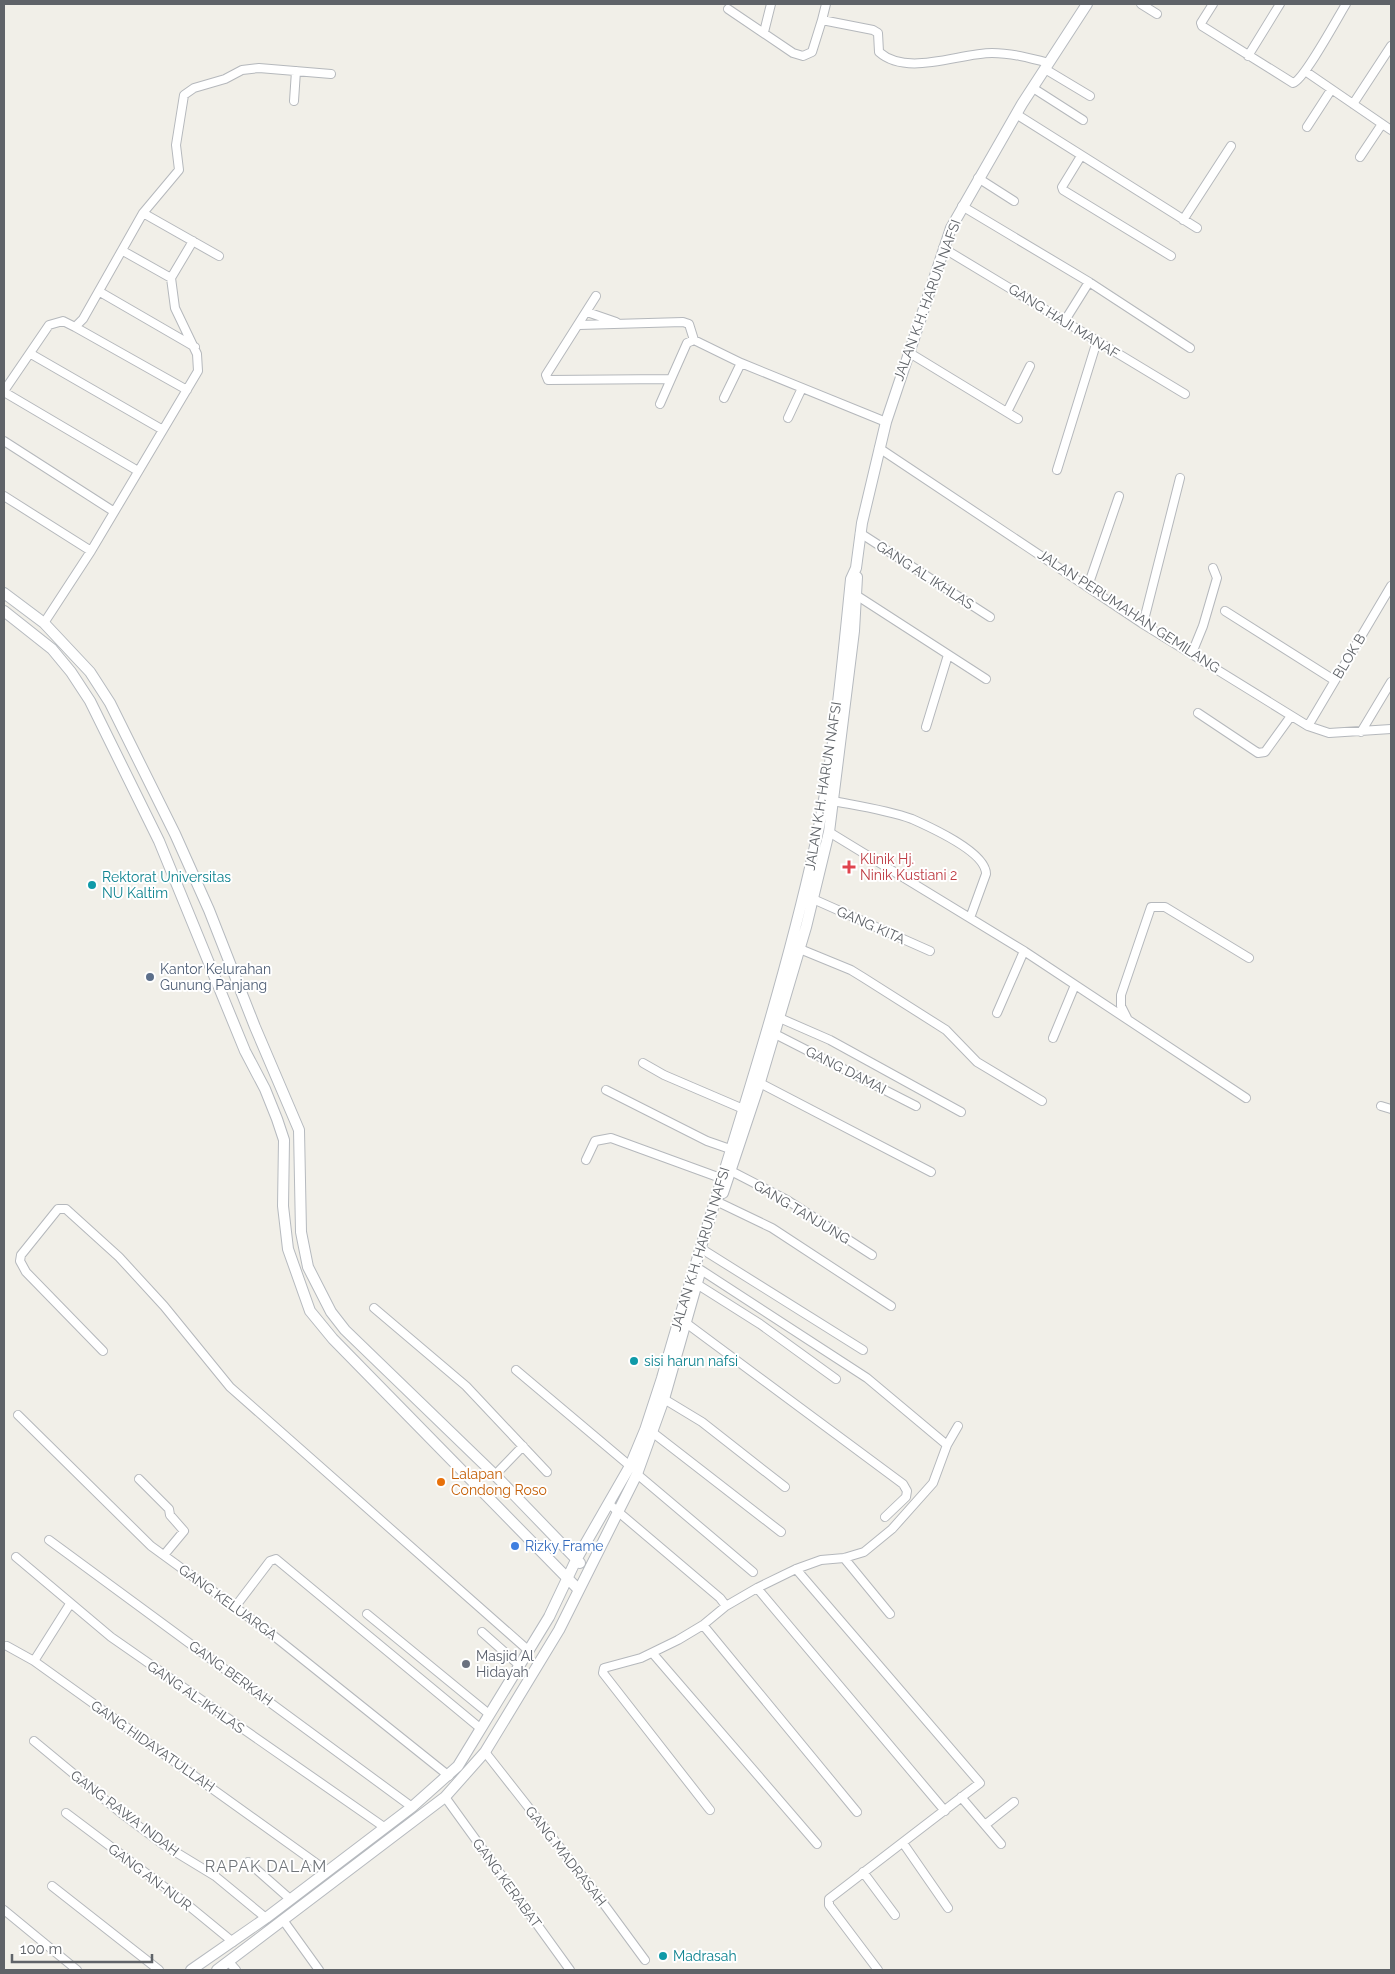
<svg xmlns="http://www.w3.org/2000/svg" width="1395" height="1974" font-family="Raleway,sans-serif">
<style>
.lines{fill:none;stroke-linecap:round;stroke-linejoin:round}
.street-casing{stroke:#b5b8bc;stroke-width:10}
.secondary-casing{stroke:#b6babf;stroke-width:12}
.street{stroke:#fff;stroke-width:8}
.secondary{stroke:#fff;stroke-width:10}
.health-dot{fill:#e0444e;stroke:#fff;stroke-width:2}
.culture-dot{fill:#0f9aa8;stroke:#fff;stroke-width:2}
.service-dot{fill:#5c6f8a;stroke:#fff;stroke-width:2}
.food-dot{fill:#e8710a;stroke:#fff;stroke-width:2}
.shop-dot{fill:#3f7fe0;stroke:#fff;stroke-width:2}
.worship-dot{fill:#6b7280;stroke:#fff;stroke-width:2}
.labels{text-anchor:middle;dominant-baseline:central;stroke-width:4;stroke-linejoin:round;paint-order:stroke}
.street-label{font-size:14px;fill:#5f6368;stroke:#fff}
.health-label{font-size:14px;fill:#be3a42;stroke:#fff;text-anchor:start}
.culture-label{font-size:14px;fill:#0d838f;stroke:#fff;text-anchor:start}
.service-label{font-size:14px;fill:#4e5e75;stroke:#fff;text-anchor:start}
.food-label{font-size:14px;fill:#c56008;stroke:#fff;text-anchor:start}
.shop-label{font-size:14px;fill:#366cbe;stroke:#fff;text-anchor:start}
.worship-label{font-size:14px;fill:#5b616d;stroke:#fff;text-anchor:start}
.quarter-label{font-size:16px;letter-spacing:1px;fill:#70757a;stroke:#fff}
</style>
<rect width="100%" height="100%" fill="#f1efe8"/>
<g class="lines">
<g class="street-casing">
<path id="street" d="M1141 4 1157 14
M1213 4 1201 23 1202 26 1293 83C1304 80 1338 17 1346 4
M728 9 793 53 803 56 812 52 822 20 873 30 878 33 879 52C907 77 959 53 992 53 1011 53 1030 58 1049 63
M822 20 826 4
M764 32 771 4
M1248 56 1280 4
M1045 69 1090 96
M1305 71 1391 130
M1033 88 1083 120
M294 101 296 71
M1353 104 1391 46
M1016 114 1197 228
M1307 127 1331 90
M1081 156 1062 187 1063 190 1171 256
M1360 157 1382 124
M978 178 1014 201
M962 206 1089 282 1190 348
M143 213 219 256
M1183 220 1231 146
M943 248 1185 394
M171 278 193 241
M100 292 195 347
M596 296 546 375 548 380 671 379 687 343 694 340 741 363 886 422
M587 312 616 322
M1064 322 1089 282
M579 325 683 322 689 324 694 340
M75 327 187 390
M908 352 1018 419
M31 354 163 430
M4 391 49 325 63 321 75 327 83 319 143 213 179 170 176 145 184 95 194 88 225 79 242 70 259 68 331 74
M4 392 138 471
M724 398 741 363
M660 404 671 379
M1007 412 1030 366
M788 418 802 388
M4 441 113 511
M879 448 1143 624 1308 726 1329 733 1391 729
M1057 470 1097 341
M4 496 91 551
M860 533 990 617
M1088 586 1119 496
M856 595 986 679
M1225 611 1334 680
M44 623 91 551 198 371 197 354 175 308 171 278 123 251
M1143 624 1180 478
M1192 653 1203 626 1217 578 1213 568
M1198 713 1258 753 1265 752 1291 716
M1308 726 1391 586
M926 727 948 655
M1361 732 1391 682
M833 801C859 806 887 810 912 819 930 827 986 852 986 874L970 918
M829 832 1024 951 1246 1098
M813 899 930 951
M795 947 851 970 864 978 946 1030 977 1062 1042 1101
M997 1013 1024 951
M775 1016 830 1040 961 1112
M1127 1018 1121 1006V995L1151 907H1165L1249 958
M775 1034 916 1106
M1053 1038 1075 985
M643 1063 664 1075 748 1111
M756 1081 931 1172
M606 1090 707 1141 730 1149
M1381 1106 1391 1109
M586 1160 595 1141 611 1138 726 1180
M731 1171 787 1200 872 1255
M720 1203 772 1228 891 1306
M705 1251 863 1350
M701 1270 867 1378 947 1445
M692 1281 760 1324 836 1379
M374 1308 466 1386 547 1472
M686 1323 903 1484 907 1491 906 1497 885 1517
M103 1351 26 1272 20 1261 21 1255 58 1209H66L119 1257 164 1306 230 1387 529 1651
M516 1370 630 1466
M664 1399 702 1422 785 1487
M18 1415 151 1546 269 1632 449 1776
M652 1432 781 1532
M637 1474 753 1572
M495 1475 523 1446
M139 1479 169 1509 170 1515 184 1531 164 1555
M609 1504 720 1598 726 1606
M49 1540 412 1807
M16 1557 111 1637 384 1827
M844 1558 890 1614
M796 1569 980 1783 829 1899V1905L878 1970
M757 1588 945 1811
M70 1604 34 1661 327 1871
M235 1607 270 1561 276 1559 480 1728
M367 1614 489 1714
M703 1625 857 1812
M482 1632 519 1665
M7 1646 34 1661
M654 1652 655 1656 817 1844
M34 1741 121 1813 164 1845 215 1876 266 1918
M485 1752 595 1892 645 1960
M445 1797 570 1970
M961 1797 1001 1844
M710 1810 603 1673 604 1668 641 1658 678 1640 703 1625 726 1606 757 1588 796 1569 821 1560 844 1558 864 1552 892 1529 933 1483 947 1445 958 1426
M66 1813 183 1901 233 1942
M985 1825 1014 1802
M903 1843 948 1908
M248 1862 290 1899
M863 1872 895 1915
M52 1886 159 1970
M4 1910 77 1970
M283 1920 319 1970
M229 1962 236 1970"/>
</g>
<g class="secondary-casing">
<path id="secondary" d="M4 593 44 623 90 672 110 703 175 834 209 910 255 1027 299 1130 301 1232 308 1267 331 1312 345 1330 495 1475 580 1563
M4 611 52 649 71 672 90 701 159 841 245 1051 265 1089 277 1119 284 1140 283 1206 288 1249 310 1311 333 1339 578 1589
M723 1193 760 1082 806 927 829 832 854 631 857 577
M191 1970 266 1918 412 1807 458 1766 549 1617 576 1560 630 1466 645 1430 662 1378C712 1201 775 1026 815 846 834 759 842 668 851 579L856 568 862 523 886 422 951 228 1022 104 1087 4
M217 1970 445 1797 485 1752 559 1630 637 1474 664 1399 699 1276"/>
</g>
<use href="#street" class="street"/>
<use href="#secondary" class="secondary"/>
</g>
<path class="health-dot" d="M846.5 859.5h5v5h5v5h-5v5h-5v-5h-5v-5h5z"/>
<g class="culture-dot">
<circle cx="92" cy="885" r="5"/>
<circle cx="634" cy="1361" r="5"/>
<circle cx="663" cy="1956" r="5"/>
</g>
<circle class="service-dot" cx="150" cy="977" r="5"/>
<circle class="food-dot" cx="441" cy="1482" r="5"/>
<circle class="shop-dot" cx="515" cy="1546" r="5"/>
<circle class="worship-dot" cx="466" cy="1664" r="5"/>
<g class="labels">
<g class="street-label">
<text transform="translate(927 300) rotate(-70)">JALAN K.H. HARUN NAFSI</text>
<text transform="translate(1064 321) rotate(32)">GANG HAJI MANAF</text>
<text transform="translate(925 575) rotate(33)">GANG AL IKHLAS</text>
<text transform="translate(1129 611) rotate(33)">JALAN PERUMAHAN GEMILANG</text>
<text transform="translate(1349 656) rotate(-59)">BLOK B</text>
<text transform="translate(823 786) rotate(-81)">JALAN K.H. HARUN NAFSI</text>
<text transform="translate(871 925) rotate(24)">GANG KITA</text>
<text transform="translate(846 1070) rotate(27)">GANG DAMAI</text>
<text transform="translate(802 1212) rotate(31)">GANG TANJUNG</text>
<text transform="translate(700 1249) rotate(-73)">JALAN K.H. HARUN NAFSI</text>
<text transform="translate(228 1602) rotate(36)">GANG KELUARGA</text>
<text transform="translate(231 1673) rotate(36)">GANG BERKAH</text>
<text transform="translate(196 1697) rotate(35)">GANG AL-IKHLAS</text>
<text transform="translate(153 1746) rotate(35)">GANG HIDAYATULLAH</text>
<text transform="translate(125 1813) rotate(37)">GANG RAWA INDAH</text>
<text transform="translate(566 1856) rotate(52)">GANG MADRASAH</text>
<text transform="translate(150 1877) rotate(37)">GANG AN-NUR</text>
<text transform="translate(507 1883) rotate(54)">GANG KERABAT</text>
</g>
<g class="health-label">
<text x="860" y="859">Klinik Hj.<tspan x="860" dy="16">Ninik Kustiani 2</tspan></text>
</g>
<g class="culture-label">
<text x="102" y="877">Rektorat Universitas<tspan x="102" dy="16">NU Kaltim</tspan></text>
<text x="644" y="1361">sisi harun nafsi</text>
<text x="673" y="1956">Madrasah</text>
</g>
<g class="service-label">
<text x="160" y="969">Kantor Kelurahan<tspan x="160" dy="16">Gunung Panjang</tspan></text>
</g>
<g class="food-label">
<text x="451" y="1474">Lalapan<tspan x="451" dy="16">Condong Roso</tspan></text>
</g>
<g class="shop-label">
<text x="525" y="1546">Rizky Frame</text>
</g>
<g class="worship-label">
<text x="476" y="1656">Masjid Al<tspan x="476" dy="16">Hidayah</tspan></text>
</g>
<g class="quarter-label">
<text x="266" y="1866">RAPAK DALAM</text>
</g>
</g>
<rect width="1395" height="1974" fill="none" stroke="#5f6368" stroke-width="10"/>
<path d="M12 1954v8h140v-8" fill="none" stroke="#5f6368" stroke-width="2.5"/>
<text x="20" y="1954" font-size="15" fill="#5f6368" stroke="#ffffff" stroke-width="4" paint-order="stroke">100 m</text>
</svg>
